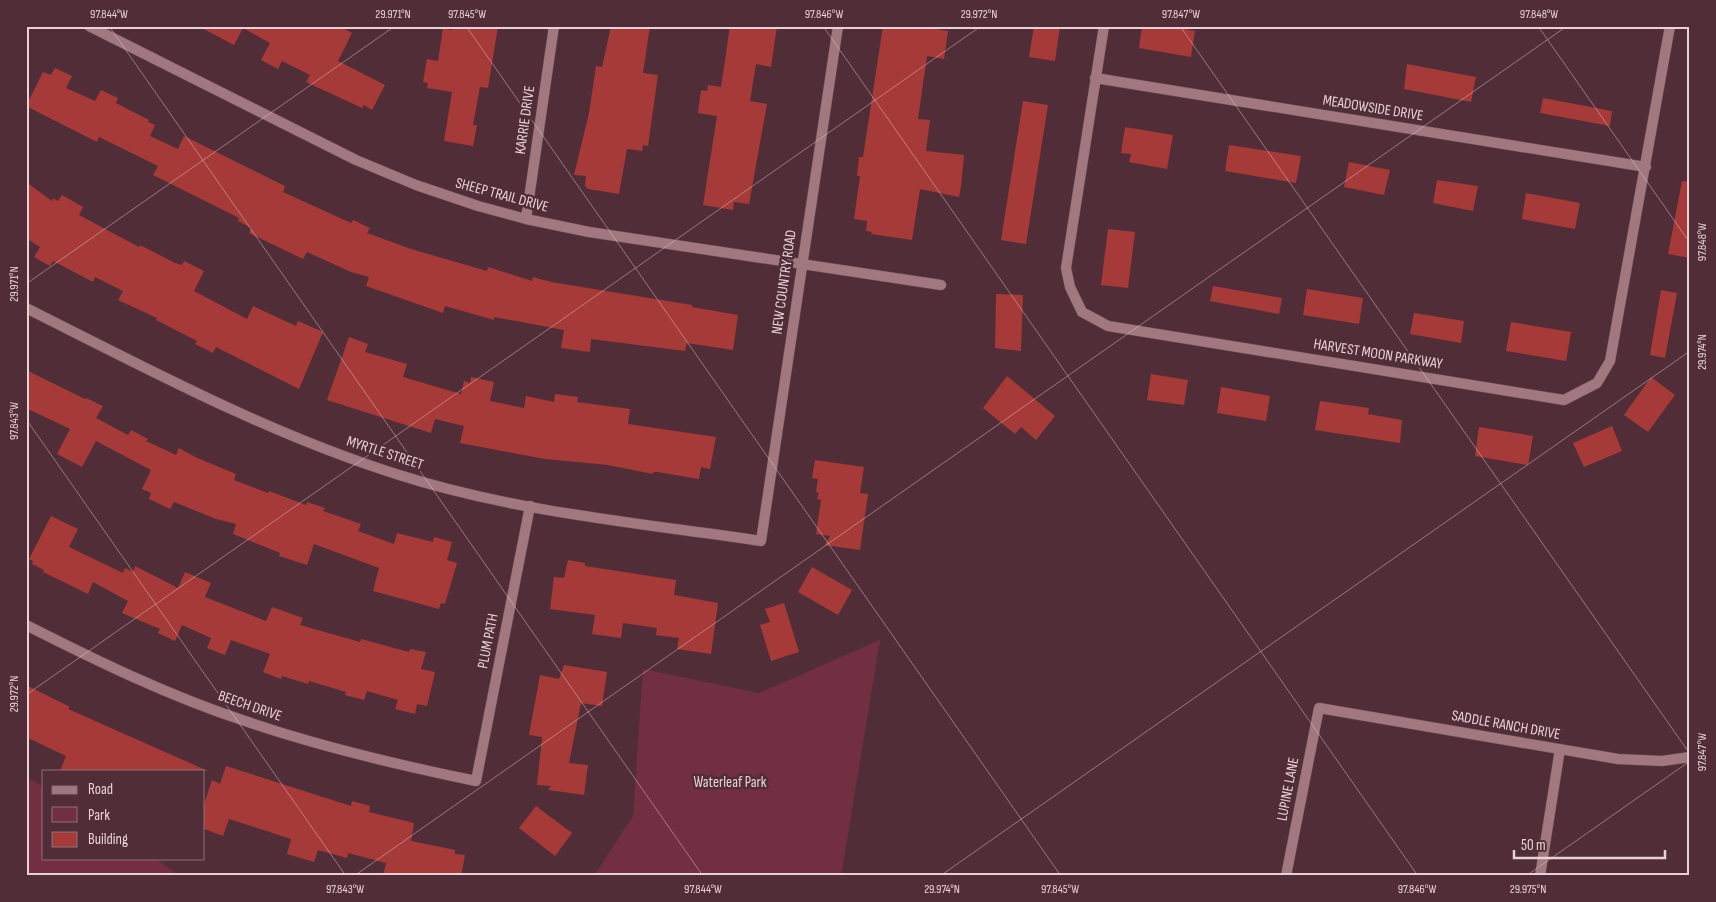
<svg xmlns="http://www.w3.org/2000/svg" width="1716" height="902" font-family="'Sofia Sans Condensed',sans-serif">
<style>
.green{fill:#722f41}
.building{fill:#a63a38}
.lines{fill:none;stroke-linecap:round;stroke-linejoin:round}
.street-casing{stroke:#6c4e55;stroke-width:11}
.street{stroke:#a17880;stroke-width:10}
.ticks{fill:none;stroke:#e9d2d6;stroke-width:1;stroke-opacity:0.45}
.labels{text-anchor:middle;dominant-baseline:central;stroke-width:5;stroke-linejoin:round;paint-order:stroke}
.street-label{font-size:15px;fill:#e9d2d6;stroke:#512e37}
.park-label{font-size:15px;fill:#eed0d6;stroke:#512e37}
.neatline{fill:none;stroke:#e9d2d6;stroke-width:2}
.ticks-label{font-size:12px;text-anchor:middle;fill:#e9d2d6}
</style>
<rect width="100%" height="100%" fill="#512e37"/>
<path class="green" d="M880 640 841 876H594L633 816 643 669 759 693Z
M26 777 44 787V858H155L179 876H26Z"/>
<path class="building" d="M198 26H339L352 33 338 61 385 85 372 110 364 105 362 108 306 82 310 75 282 61 278 69 261 60 270 43 243 28 234 45Z
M453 26H498L488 88 480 87 473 125H477L473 146 444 141 452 92 427 88 428 83 423 82 427 59 438 61 443 28 452 30Z
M611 26H650L643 73 658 75 648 146 643 145 642 151 627 149 619 194 588 189 585 186 586 176 574 175 589 113 596 66 602 67Z
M730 26H777L771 67 756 64 750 101 767 104 749 204 734 202 733 210 703 205 717 116 698 113 701 90 707 91 708 85 721 87Z
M883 26H918L948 31 944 59 927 56 918 119 930 120 926 151 964 155 961 186 959 197 920 189 912 240 871 234 872 232 866 231 867 221 854 219 860 176H857L859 157H863Z
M1034 26H1060L1055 61 1029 57Z
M1142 26H1170L1195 31 1191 57 1139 48Z
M1407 64 1476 77 1471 102 1404 89Z
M55 68 72 76 66 88 95 101 101 90 118 98 116 103 149 120 148 122 155 125 150 136 178 149 184 136 285 186 283 192 351 223 353 220 370 228 367 233 411 249 487 271 488 267 532 281 533 277 551 282 692 305V307L738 315 733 350 687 343 685 351 591 339 590 352 561 348 564 330 494 317V320L445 306 443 313 366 286 369 277 351 272 307 252 303 259 249 233 251 228 238 221 239 218 153 175 158 166 99 137 97 142 26 106 43 72 51 75Z
M1543 98 1612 111 1610 126 1540 113Z
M1023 101 1048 105 1026 244 1001 240Z
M1125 127 1173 135 1167 169 1129 162 1131 154 1121 153Z
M1229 145 1301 156 1296 183 1225 171Z
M1349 162 1390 170 1384 195 1344 187Z
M1437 180 1478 186 1473 211 1433 203Z
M1682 181 1690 182V258L1668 254Z
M26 182 52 201 53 198 58 201 62 195 83 207 79 215 139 247 140 245 175 263 182 265 184 261 204 271 194 291 247 319 253 306 296 326 298 321 323 332 299 389 216 347 213 353 195 344 197 341 156 320 157 318 118 300 123 291 95 277 93 282 53 261 50 266 34 257 40 247 26 238Z
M1526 193 1580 203 1575 229 1522 219Z
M1108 229 1135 232 1128 288 1101 285Z
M1213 286 1282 298 1279 314 1210 301Z
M1307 289 1363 298 1359 324 1303 315Z
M1661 290 1677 293 1665 358 1650 355Z
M996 294 1023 295 1021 351 995 348Z
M1414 313 1464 321 1461 343 1410 334Z
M1511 322 1571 332 1566 361 1506 351Z
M349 337 368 344 365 352 407 364 403 377 461 394 464 381 470 383 471 377 494 382 490 401 524 408 526 396 554 402 555 394 578 397 577 402 630 409 628 424 716 437 710 469 701 467 699 479 658 472H654L653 474 608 465 545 459 460 443 464 426 435 419 431 433 327 400Z
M26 370 85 399 86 398 103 406 96 418 128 435 131 430 148 439 146 441 176 455 179 448 195 457 236 474 234 480 268 493 269 491 306 505 307 502 325 508 323 511 361 524 358 531 394 544 397 533 433 542 434 537 452 542 447 560 457 563 445 604 441 603 439 609 373 591 379 568 314 544 307 565 279 556 280 553 233 534 236 524 216 519 174 502 170 509 149 499 151 493 142 489 151 470 96 441 82 467 57 454 70 429 26 408Z
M1151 374 1188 380 1184 405 1147 400Z
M1007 376 1055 416 1036 440 1021 427 1015 434 983 408Z
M1651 377 1675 395 1648 432 1624 415Z
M1221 387 1270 396 1266 421 1217 413Z
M1320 401 1369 408 1368 414 1402 420 1400 443 1315 430Z
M1612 426 1622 451 1584 467 1573 443Z
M1479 427 1533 436 1528 465 1475 456Z
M815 460 864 467 860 493 868 494 860 550 825 545 830 536 816 534 821 500 817 499 819 493 816 492 818 479 812 478Z
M51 516 78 529 69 547 123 573 125 568 133 572 135 566 178 588 185 572 211 583 205 597 266 621 272 607 303 618 300 625 360 642 361 639 409 652 410 649 426 652 421 669 435 672 427 706 417 704 415 714 395 709 398 700 367 691 364 700 345 695 346 692 309 681 308 684 282 676 281 679 263 672 270 654 231 640 225 655 207 648 211 638 182 625 175 641 158 633 160 629 122 613 128 601 93 582 88 594 43 572 44 570 32 564 33 561 29 559Z
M568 560 585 563V566L676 580 674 595 718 603 711 654 677 649 679 638 656 635 657 628 623 623 621 638 592 634 595 615 550 609 554 577 564 578Z
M812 567 852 590 838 615 798 592Z
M784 603 799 652 771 661 760 625 770 622 765 609Z
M564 665 607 672 602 706 581 703 569 763 588 765 584 795 548 790 551 786 537 785 542 737 529 735 540 675 559 679Z
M26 685 70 707 68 709 208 771H60L66 756 26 737Z
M226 766 351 806 352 801 370 806 369 812 414 823 411 841 455 850V854L465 855 461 876H383L386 863 348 853 347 858 318 850 314 862 287 854 291 839 229 819 223 836 204 829V804L212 780 220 784Z
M536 806 572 833 555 856 519 828Z"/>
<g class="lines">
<g class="street-casing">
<path id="street" d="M89 26 356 160 416 185 478 206 526 219 589 232 941 285
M1104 26 1066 268 1070 287 1082 312 1108 326 1564 400 1597 383 1610 361 1670 26
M1095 78 1646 167
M526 219 554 26
M26 308C148 369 267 433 396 474 514 512 640 523 761 541L838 26
M26 625C97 661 169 696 245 721 320 747 398 765 476 781L530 506
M1286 876 1319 708 1618 759 1662 761 1690 757
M1540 876 1560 749"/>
</g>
<use href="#street" class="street"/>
</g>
<path class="ticks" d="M109 26 703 876M466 26 1061 876M823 26 1418 876M1180 26 1690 754M1538 26 1690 243M26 284 395 26M26 419 346 876M26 695 981 26M354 876 1567 26M940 876 1690 351M1526 876 1690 761"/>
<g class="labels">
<g class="street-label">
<text transform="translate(1373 108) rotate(9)">MEADOWSIDE DRIVE</text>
<text transform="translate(525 120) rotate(-82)">KARRIE DRIVE</text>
<text transform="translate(502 195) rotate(15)">SHEEP TRAIL DRIVE</text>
<text transform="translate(784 282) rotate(-82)">NEW COUNTRY ROAD</text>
<text transform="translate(1378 354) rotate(9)">HARVEST MOON PARKWAY</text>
<text transform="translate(385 453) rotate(18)">MYRTLE STREET</text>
<text transform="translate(488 641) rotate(-79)">PLUM PATH</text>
<text transform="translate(250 706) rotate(19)">BEECH DRIVE</text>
<text transform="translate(1506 725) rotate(10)">SADDLE RANCH DRIVE</text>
<text transform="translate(1288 789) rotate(-79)">LUPINE LANE</text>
</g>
<g class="park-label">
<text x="730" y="782">Waterleaf Park</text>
</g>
</g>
<rect width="1716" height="902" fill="none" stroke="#512e37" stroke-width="55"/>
<rect x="42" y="770" width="162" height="90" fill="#512e37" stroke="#8e7077"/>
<rect x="52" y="786" width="25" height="8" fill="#a17880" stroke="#8e7077"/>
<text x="88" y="794" font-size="15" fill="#e9d2d6">Road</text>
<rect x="52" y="807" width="25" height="15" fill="#722f41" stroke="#8e7077"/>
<text x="88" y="820" font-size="15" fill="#e9d2d6">Park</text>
<rect x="52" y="832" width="25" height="15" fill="#a63a38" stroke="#8e7077"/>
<text x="88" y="844" font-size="15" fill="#e9d2d6">Building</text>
<path d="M1514 850v8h151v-8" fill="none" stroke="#e9d2d6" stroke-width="2.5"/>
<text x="1521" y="850" font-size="15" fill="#e9d2d6" stroke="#512e37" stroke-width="4" paint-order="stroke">50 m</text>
<rect x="28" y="28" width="1660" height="846" class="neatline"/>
<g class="ticks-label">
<text x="109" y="18">97.844°W</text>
<text x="393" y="18">29.971°N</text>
<text x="467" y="18">97.845°W</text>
<text x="824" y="18">97.846°W</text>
<text x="979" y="18">29.972°N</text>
<text x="1181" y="18">97.847°W</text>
<text x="1539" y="18">97.848°W</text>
<text transform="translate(1702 242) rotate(-90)" y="4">97.848°W</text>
<text transform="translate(14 284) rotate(-90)" y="4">29.971°N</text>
<text transform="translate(1702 352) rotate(-90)" y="4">29.974°N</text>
<text transform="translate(14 421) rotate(-90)" y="4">97.843°W</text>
<text transform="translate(14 694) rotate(-90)" y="4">29.972°N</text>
<text transform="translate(1702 752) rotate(-90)" y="4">97.847°W</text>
<text x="345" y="893">97.843°W</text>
<text x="703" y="893">97.844°W</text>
<text x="942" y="893">29.974°N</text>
<text x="1060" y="893">97.845°W</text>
<text x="1417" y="893">97.846°W</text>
<text x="1528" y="893">29.975°N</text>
</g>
</svg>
